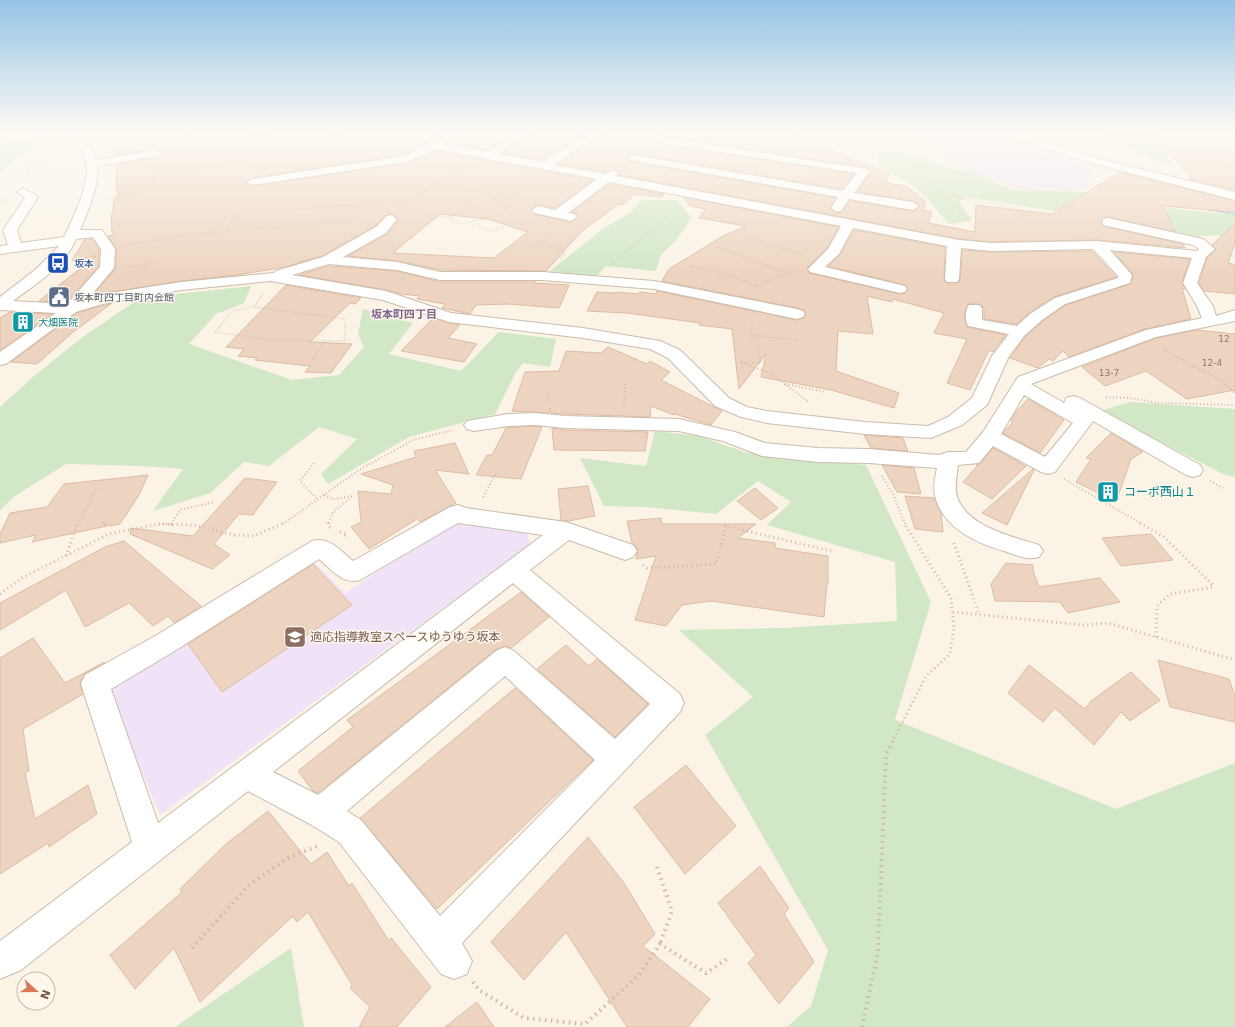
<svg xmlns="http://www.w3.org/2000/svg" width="1235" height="1027" font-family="'DejaVu Sans','Noto Sans JP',sans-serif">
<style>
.education{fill:#f0e3f7}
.green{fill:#d2e7c6}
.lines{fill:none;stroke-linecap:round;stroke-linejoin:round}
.stream{fill:#a4c9d3;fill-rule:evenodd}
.building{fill:#edd4c0;stroke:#debca2;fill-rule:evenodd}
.minor-casing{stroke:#cbbcad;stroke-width:2}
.path-far3{stroke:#d2b8a4;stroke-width:1.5;stroke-dasharray:0.5 1.5;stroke-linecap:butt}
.path-far2{stroke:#d2b8a4;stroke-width:2;stroke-dasharray:1 2.5;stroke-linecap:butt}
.path-far1{stroke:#d2b8a4;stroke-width:3;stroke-dasharray:1 3.5;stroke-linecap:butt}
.path{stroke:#d2b8a4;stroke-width:4;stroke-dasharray:1.5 4.5;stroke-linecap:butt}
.minor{fill:#fff;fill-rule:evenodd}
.labels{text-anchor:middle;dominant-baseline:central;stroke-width:3;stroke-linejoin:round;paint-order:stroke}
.far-number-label{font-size:9px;fill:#907a6a}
.far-transit-label{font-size:10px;fill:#164399;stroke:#fdf7ec;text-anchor:start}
.far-service-label{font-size:10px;fill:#4e5e75;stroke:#fdf7ec;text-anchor:start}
.far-culture-label{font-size:10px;fill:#0d838f;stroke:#fdf7ec;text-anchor:start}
.far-neighbourhood-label{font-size:11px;font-weight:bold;fill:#82658d;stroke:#fdf7ec}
.culture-label{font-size:12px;fill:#0d838f;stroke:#fdf7ec;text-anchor:start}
.education-label{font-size:12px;fill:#785e54;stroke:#fdf7ec;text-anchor:start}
</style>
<rect width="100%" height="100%" fill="#faf3e6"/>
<path class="education" d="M910 132H980L1089 166 1088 185 1070 189 1014 188 1001 181 978 175 962 161Z
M458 519 527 532 530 544 160 815 107 690 313 561 345 593Z"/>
<path class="green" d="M1096 132H1158L1172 166 1140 154Z
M27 140 33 146 0 173V144Z
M893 150 949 168 967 170 1009 189 1039 191 1095 192 1147 206 1235 215V238L1221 235 1188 237 1122 220 1079 215 966 197 959 202 972 220 949 224 922 193 909 183 879 167 878 153Z
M641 200H677L691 218 677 239 661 255 656 271 606 266 596 277 550 271 604 228 630 213Z
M251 286 244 303 216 314 189 344 292 380 339 375 364 347 358 334 363 309 413 323 389 354 461 371 499 332 556 339 550 367 523 363 516 372 495 414 409 437 328 484 321 474 357 439 319 427 269 466 244 462 210 493 153 511 183 469 143 466 66 464 15 496 0 510V407L34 376 84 336 140 298Z
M1130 402 1235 409V477L1223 474 1100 411Z
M655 431 699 436 744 452 866 465 931 602 895 720 1116 809 1235 763V1027H787L811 1006 828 950 705 735 753 697 679 630 784 628 897 621 895 562 767 525 791 502 758 481 716 514 646 507 604 506 580 458 646 466Z
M291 948 304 1027H175Z"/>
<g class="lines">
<path class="stream" d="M1198 207 1235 213V215L1199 209H1198Z"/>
</g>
<path class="building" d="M98 132H446L404 155 252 178 245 183 252 186 407 163 435 151 593 180 555 208 538 205 531 210 534 214 571 222 578 217 576 213 572 212 609 184 664 194 661 197 635 194 622 205 619 204 583 230 546 271 440 270 397 261 348 256 387 234 398 219 391 214 386 215 375 226 322 256 285 267 237 275 181 281 104 293 92 296 116 268V249L108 236 115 235 112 232 111 217 113 210 114 199H118L116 182 117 164 156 157 162 154 156 149 115 155ZM440 214 488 219 528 232 494 258 393 253Z
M465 132H516L486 150 448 143Z
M534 132H586L543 160 502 153Z
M604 132H742L751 138 764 136 765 138 788 132 889 174 886 183 906 186 926 202 923 210 932 212 928 223 975 232 976 205 1052 214 1120 172 1235 201V212L1163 206 1176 232 1108 217 1102 219 1101 222 1103 226 1183 244 1185 248 1097 240 991 242 959 239 619 175 620 172 614 169 605 172 558 164ZM659 136 868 168 871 172 857 192 913 201 920 206 913 211 850 201 842 212 837 213 830 208 836 198 629 161 628 157 634 154 842 189 854 174 655 143 653 141 654 137Z
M1150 132H1235V190L1188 179H1193Z
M683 197 839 227 827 248 807 268 809 273 900 294 905 293 908 290 905 285 828 266 840 255 854 230 945 247 944 279 947 284H957L960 280 962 250 991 252 1092 251 1116 277 1054 297 1029 313 1017 324 984 319V308L980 304H968L964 315 967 327 1006 335 993 352 989 350 970 390 947 383 967 339 934 333 944 313 893 299 892 302 867 296 873 334 838 331 836 371 899 393 894 408 831 390 761 377 766 354 739 389 732 329 699 325 700 323 627 313 587 311 597 292 615 293 616 292 639 294 640 292 656 294 657 291 797 320 804 318 806 315 804 310 797 308 662 281 669 269 723 236 746 226 699 218 706 209 690 206Z
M1235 223V243L1228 263 1235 265V294L1204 291 1199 283 1207 258 1216 249 1212 245Z
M85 239H92L99 249V266L66 302 39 301 96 256 72 261Z
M1114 252 1190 259 1182 282 1185 289 1182 288 1191 319 1145 329 1069 357 1063 351 1053 361 1049 359 1038 368 1010 358 1025 337 1043 321 1066 305 1130 284 1133 274Z
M329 266 397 271 440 282H536L535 283 569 285 559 308 507 304 476 305 470 314 442 308 445 304 417 299 420 296 401 294 386 290 299 275Z
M286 285 361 298 355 304 350 303 310 342 352 344 331 373 305 372 310 366 255 360 257 358 238 356 244 349 226 347Z
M112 303 72 333 37 364 11 362 77 313Z
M10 312 52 314 0 350V318Z
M433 318 460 325 448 338 477 344 464 362 401 351Z
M1196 330 1235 334V390L1187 399 1146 371 1105 386 1082 367 1156 338Z
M608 347 647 364 650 361 670 372 661 380 722 411 711 425 675 414 674 415 651 406 650 417 565 414 550 413V408L548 413 512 411 525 372 559 371 566 351 601 353Z
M1028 399 1064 420 1040 453 1003 433 1013 422 1011 421 1016 412Z
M535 426 542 427 521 479 476 475 487 455H492L506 428Z
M552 428 565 430 648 432 645 451 554 450Z
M1111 433 1143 452 1131 459 1116 502 1076 482 1091 459 1086 458Z
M864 435 903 438 908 451 871 448Z
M455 443 469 474 435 470 456 503 420 522 417 519 369 549 351 527 361 522 358 491 391 494 393 485 361 474 416 457 414 451Z
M993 448 1026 466 992 499 963 482 978 465H976L980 464Z
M882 465 914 468 921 494 897 492Z
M1033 469 1034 470 1007 525 982 513Z
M148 475 139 495 120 524 110 526 102 522 107 526 32 542 36 535 0 543V534L10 513 47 507 64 484Z
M245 478 277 482 253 515 239 514 214 544 230 555 212 569 130 534 131 528 193 536Z
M588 486 595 516 568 521 561 520 558 489Z
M755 488 778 508 761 520 737 501Z
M905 496 934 498 941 513 943 532 915 529Z
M661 518 662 524H756L738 538 775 543V548L828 556V584H827L824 617 711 601 682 605 666 626 635 620 656 556 636 559 638 550 632 543 627 521Z
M1151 534 1173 560 1121 566 1102 538Z
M124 541 201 606 174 623 168 616 153 626 129 603 85 627 66 590 0 630V603L105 547Z
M1006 563 1033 565V571L1039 587 1100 578 1120 602 1068 613 1060 602 995 601 991 584Z
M313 564 352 605 222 692 188 644Z
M521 592 549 617 511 648 504 646 495 650 318 793 313 791 298 771 353 727 347 720Z
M33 638 65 683 105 662 84 674 80 684 83 694 23 729 29 771 25 773 35 819 88 785 97 814 49 847 48 843 0 874V658Z
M566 645 589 666 597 659 648 704 615 737 537 669Z
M1158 660 1229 679 1235 696V722L1170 707Z
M1029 665 1085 709 1091 701 1131 672 1160 700 1130 721 1121 712 1094 745 1055 708 1043 722 1008 693Z
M515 688 593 760 437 909 360 818Z
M686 765 736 826 685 874 634 807Z
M268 811 311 864 327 852 349 886 352 883 389 941 391 938 431 987 397 1027H359L370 1007 350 988 352 985 308 912 297 922 293 916 200 1002 174 948 135 989 110 955 182 892 180 889 226 844Z
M588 837 624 883 655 934 643 946 710 999 688 1027H627L566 932 524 980 491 942Z
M760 866 789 908 784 914 814 962 779 1004 748 963 756 955 718 903Z
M477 1002 494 1027H445Z"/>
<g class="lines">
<g class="minor-casing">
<path id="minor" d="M34 132H44L42 141H34Z
M72 132H82L96 160 156 150 161 153 156 156 97 166C100 184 87 214 80 230H102L115 249 114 268 88 299 104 294 181 282 274 273 276 271 323 257 376 227 387 216 391 215 397 219 386 233 343 257 397 262 440 272H543L654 281 797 309 803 311 805 314 803 317 797 319 654 289 543 280H440L397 270 329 264 292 275 386 291 451 313 583 328 660 341 680 350 729 398 747 407 767 411 865 422 928 426 948 417 972 398 992 356 1009 334 968 326C965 321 965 310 969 305H979L982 308V320L1017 326 1030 314 1055 298 1118 278V276L1093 249 991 251 961 248 959 279 957 282H947L945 279 947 246 853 228 839 254 825 267 905 286 907 289 905 292 900 293 810 272 808 269 828 249 841 226 609 182 568 213 575 214 577 217 571 221 534 213 532 210 538 206 555 210 597 179 435 149 407 162 252 185 246 182 252 179 404 156 450 132H464L444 144 486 152 520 132H533L498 154 543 162 590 132H603L554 165 605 174 613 170 619 173 616 176 959 240 991 243 1097 241 1197 251 1199 249 1193 245 1103 225 1102 222 1103 219 1108 218 1203 239 1215 249 1206 257 1197 283 1213 306 1216 316 1235 310V321L1156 337 1031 384 1064 403 1066 398 1073 396 1080 398 1200 465 1203 470 1200 475 1193 477 1186 475 1093 421 1055 472 1048 474 1041 472 993 446 979 463 958 465C957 475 954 487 957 496 965 526 1013 537 1039 545L1043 551 1039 557C1027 561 1016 555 1004 551 976 543 943 528 935 496 933 487 935 477 937 468L869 463 818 462 762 456 723 441 679 431 565 428 535 425 508 426 474 431 467 429 464 425 467 421 508 414 535 413 565 416 679 419 735 432 765 443 818 448 869 449 939 455 948 452H966L983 432 1018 377 1146 330 1202 318 1197 306 1183 283 1192 258 1110 250 1132 275 1130 283 1065 304 1042 320 1024 336 1009 356 987 405 962 425 931 438 865 434 767 423 741 417 715 406 668 358 650 349 583 338 449 322 383 300 270 281 181 290 106 303 76 312 6 364 0 365V352L56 313 0 310V297L36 269 59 246 0 254V246L8 245 3 230 25 198 17 192 23 188 38 197 17 230 21 243 64 237C72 220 88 188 87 169 86 157 79 143 72 132ZM93 237 101 249 100 267 67 304 13 301C36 284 65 266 76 239ZM1024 395 1073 423 1045 457 1001 434Z
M995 132H1012L1095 158 1235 192V200L1087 162Z
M659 137 868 169 870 171 854 193 913 202 919 206 913 210 849 199 841 211 837 212 831 208 838 197 630 160 629 158 634 155 843 191 857 173 655 142 654 140 655 138Z
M458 505 466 508 566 522 633 545 637 551 633 557 625 560 569 540 530 570 680 694 684 703 680 712 462 943 472 961 467 974 454 979 441 974 339 842 310 824 248 791 21 970 0 979V941L132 842 81 684 85 675 155 636 312 541C329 536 341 551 353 561L450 507ZM458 523 543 535 158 823 111 689 173 652 319 559C332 570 343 585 360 580ZM513 583 650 704 615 739 514 651 505 647 496 651 318 795 273 772ZM505 676 595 760 440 916 361 820 347 811Z"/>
</g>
<path class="path-far3" d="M817 132C829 135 841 139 853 140 875 142 897 139 919 144 942 149 952 159 971 170 1006 189 1055 198 1094 184V176
M1089 133 1084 134 1099 143
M190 137 220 140 295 132
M752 137 762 132
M872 140 881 145 892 155 915 165 933 182
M165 141 205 132
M171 145 183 146
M1186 161 1233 164
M1235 161 1233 164H1235
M908 162 915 157 923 160 920 155 921 151 939 155 941 151
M27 178 30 168 44 162 50 154 49 151
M1094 182 1121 186
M409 183 441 181
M461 186 475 179
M492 196 505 192
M959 196 933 185V182L975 183 1011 188
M105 199 143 192 159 173 349 145 332 132
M501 201 520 195
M394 202 409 201
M0 204 8 199
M402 207 414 197 463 168
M407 211 451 218 462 224 502 214 508 207C482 186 465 187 432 186
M451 218 471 204H475
M478 222 481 228 491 231 505 227
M975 229 947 195 1016 208 1025 220
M227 230 238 213 383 203
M749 237 804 255
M534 243 559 249 565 253 559 260
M534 243 549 239
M126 245C204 231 279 226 358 221
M717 247 788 273
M1226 254 1235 257
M610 265 666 219 665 212
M690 266 715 271 758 286
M126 267 154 263
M755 287 796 269
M254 307 345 319V341L271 340 215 332 233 311Z
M254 307 263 294
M752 322 751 335 759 349 760 358
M751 335 798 340
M1163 349 1179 358
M314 358 325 341"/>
<path class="path-far2" d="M760 357 761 363 740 362 770 373 809 402
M1177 357 1221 380 1235 393
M313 359 315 357
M785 384 826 392
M1106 397 1130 398 1158 403 1235 405
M546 402 549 392
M624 406 625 383
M314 463 300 481 317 499
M882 476 893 494 905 524
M1064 479 1142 524
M1210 481 1223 488
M324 495 334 499 353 496 333 512 328 524
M483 497 496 473
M78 524 97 488
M159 524H167
M171 524 180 510 214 502
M283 524 359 470 413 440 453 430"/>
<path class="path-far1" d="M328 523V526L332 528
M1140 523 1164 537 1214 586
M171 525 172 523
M340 532 347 534 345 536
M954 543 979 614
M66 556 78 523
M643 565 647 568 716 564 726 526 831 551
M0 594 22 578 109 534 160 524 194 525 235 535 254 536 284 523
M953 612 1083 625 1108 623 1235 660
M1156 637 1157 606 1170 594 1214 587
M892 742 926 676 950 654 954 628 951 598 904 523"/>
<path class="path" d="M657 867 672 911 660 944
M192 948 249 885 286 859 320 845
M473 982 479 990 524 1018 585 1024 639 975 660 944 706 973 730 957
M862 1027 878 951 886 754 893 741"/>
<use href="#minor" class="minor"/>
</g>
<linearGradient id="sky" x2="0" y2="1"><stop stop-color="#96c4e6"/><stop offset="0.48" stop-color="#fdfaf4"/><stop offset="1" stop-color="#fdfaf4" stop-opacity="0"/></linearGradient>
<rect width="1235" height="276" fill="url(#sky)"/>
<defs>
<g id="bus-square" transform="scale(1.15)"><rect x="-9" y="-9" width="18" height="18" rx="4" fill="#1a4fb4" stroke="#fdf7ec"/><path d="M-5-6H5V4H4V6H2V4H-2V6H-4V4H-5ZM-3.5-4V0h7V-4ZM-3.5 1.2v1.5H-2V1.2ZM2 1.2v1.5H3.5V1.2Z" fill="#fff"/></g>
<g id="civic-square" transform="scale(1.15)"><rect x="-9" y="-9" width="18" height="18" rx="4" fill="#5c6f8a" stroke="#fdf7ec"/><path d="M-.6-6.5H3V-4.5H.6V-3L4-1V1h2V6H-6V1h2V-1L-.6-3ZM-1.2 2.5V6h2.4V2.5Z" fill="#fff"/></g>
<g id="building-square" transform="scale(1.15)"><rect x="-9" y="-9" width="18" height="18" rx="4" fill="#0f9aa8" stroke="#fdf7ec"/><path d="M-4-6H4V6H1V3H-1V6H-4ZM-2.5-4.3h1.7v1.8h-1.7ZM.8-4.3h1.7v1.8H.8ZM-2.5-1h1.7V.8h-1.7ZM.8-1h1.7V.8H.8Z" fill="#fff"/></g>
<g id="school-square" transform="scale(1.15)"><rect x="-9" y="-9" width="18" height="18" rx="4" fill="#8d6e63" stroke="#fdf7ec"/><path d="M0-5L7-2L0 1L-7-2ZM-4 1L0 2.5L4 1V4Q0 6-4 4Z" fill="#fff"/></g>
</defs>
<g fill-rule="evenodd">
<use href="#bus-square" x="58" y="263"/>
<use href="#civic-square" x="59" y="297"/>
<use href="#building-square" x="23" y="322"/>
<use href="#building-square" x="1108" y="492"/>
<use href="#school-square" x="295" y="637"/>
</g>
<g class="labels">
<g class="far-number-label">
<text x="1224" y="339">12</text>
<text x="1212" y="363">12-4</text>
<text x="1109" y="373">13-7</text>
</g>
<g class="far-transit-label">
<text x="74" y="263">坂本</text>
</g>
<g class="far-service-label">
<text x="74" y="297">坂本町四丁目町内会館</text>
</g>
<g class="far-culture-label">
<text x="38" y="322">大畑医院</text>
</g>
<g class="far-neighbourhood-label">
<text x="404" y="314">坂本町四丁目</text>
</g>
<g class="culture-label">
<text x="1124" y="492">コーポ西山１</text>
</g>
<g class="education-label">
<text x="310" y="637">適応指導教室スペースゆうゆう坂本</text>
</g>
</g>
<g transform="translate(36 991) rotate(111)"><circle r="19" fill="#fdf7ec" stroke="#c5b9ac"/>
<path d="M0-3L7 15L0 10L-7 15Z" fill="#d97a56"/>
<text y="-6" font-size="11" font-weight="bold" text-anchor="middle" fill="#715c4d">N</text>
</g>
</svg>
